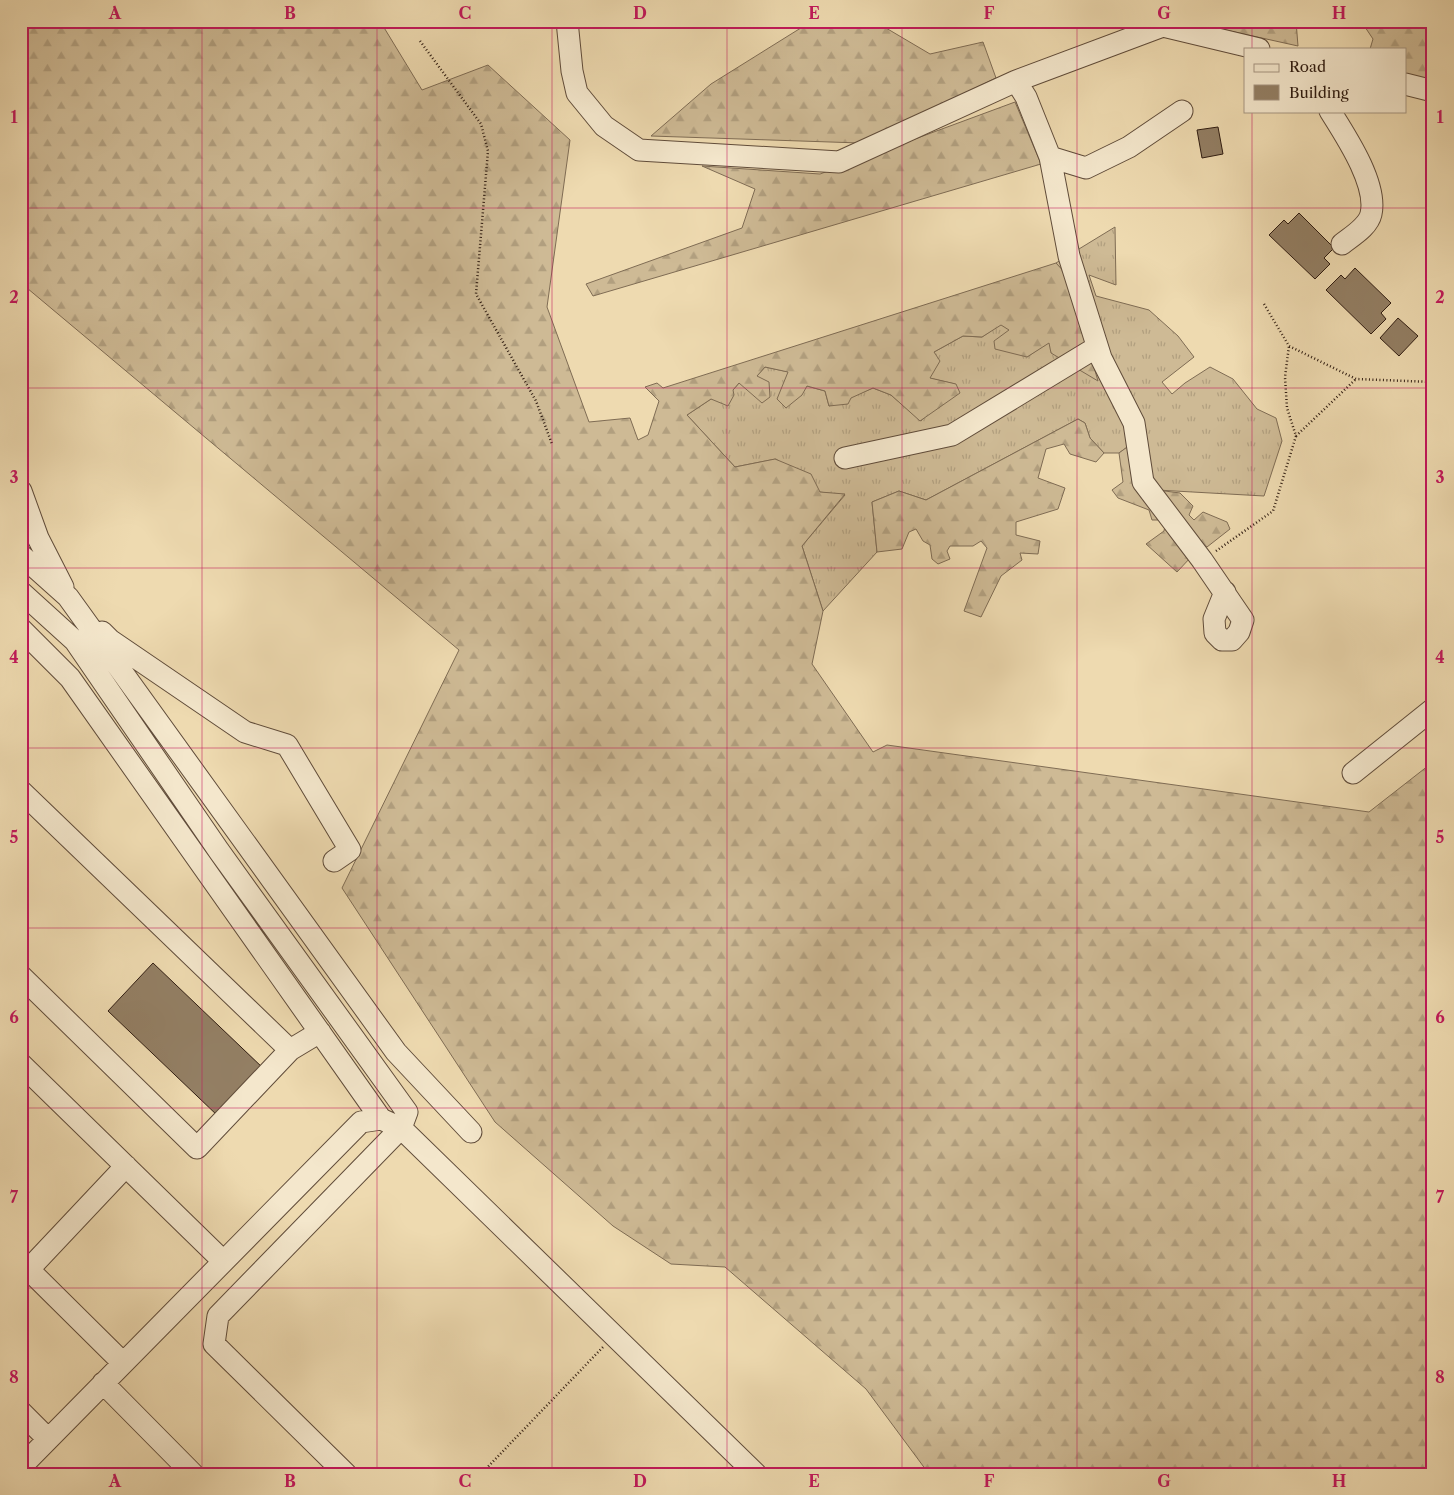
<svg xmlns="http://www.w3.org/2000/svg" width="1454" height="1495" font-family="'Libre Caslon Text',serif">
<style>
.grass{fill:url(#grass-tufts);stroke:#7f6c54}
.forest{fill:url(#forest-firs);stroke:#7f6c54}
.building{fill:#937f64;stroke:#301d12}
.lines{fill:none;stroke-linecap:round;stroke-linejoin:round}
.minor-casing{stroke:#604c3a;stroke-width:23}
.path{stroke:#301d12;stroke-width:2.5;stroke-dasharray:1 2.5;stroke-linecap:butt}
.minor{stroke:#f4e7cc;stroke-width:21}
.grid{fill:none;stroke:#c2185b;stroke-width:1;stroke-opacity:0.55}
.neatline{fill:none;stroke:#c2185b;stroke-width:2}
.grid-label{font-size:16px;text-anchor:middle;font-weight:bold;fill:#c2185b}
</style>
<defs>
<pattern id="grass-tufts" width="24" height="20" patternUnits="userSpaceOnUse" patternTransform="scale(1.25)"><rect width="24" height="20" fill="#ceba95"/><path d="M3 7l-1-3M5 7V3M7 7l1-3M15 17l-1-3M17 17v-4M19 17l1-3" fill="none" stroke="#b19f7f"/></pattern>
<pattern id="forest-firs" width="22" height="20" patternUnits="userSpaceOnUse" patternTransform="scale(1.25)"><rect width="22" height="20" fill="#ceba95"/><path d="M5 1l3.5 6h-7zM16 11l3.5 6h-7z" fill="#b19f7f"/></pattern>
</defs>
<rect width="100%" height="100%" fill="#eedab0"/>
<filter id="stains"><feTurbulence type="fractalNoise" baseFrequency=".004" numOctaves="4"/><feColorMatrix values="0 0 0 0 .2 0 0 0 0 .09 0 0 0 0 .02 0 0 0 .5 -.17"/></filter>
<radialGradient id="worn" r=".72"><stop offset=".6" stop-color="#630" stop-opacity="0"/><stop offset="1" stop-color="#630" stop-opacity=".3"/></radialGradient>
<path class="grass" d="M1115 227 1116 285 1089 275 1096 296 1149 310 1178 336 1194 357 1162 382 1172 394 1185 383 1210 367 1233 379 1257 409 1276 418 1282 441 1264 496 1157 490 1130 445 1119 453H1104L1090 438 1085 423 1078 419 926 500 899 491 872 502 877 552 823 611 802 546 845 495 819 492 776 459 735 467 687 415 711 399 733 390 739 383 757 376 765 367 789 372 778 399 807 386 825 391 829 406 873 388 891 395 921 421 955 384 929 378 934 352 963 336 982 337 1001 324 1010 330 1027 357 1049 342 1067 275 1056 263Z"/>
<path class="forest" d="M21 21H380L422 90 488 65 570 140 547 307 589 422 630 418 638 440 648 435 659 401 645 387 657 383 663 388 1056 263 1067 275 1098 381 1051 353 1049 343 1027 357 995 349 994 341 1009 330 1001 325 982 337 963 336 934 352 940 361 930 378 956 384 960 393 920 421 891 395 873 388 851 398 848 404 829 406 825 391 807 386 802 395 786 408 777 399 788 372 765 367 757 376 769 382 770 397 762 403 739 383 733 390 734 395 728 406 711 399 687 415 735 467 775 459 811 474 820 492 845 494 802 546 823 611 812 664 873 752 887 745 1369 812 1433 762V1474H929L866 1389 725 1267 671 1264 613 1226 495 1122 342 888 459 650 21 283Z
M812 21H882L886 28 930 54 983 42 996 78 860 143 651 136 711 84Z
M1185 21H1296L1298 46Z
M1361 21H1433V80L1405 74V49H1370L1373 39Z
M1015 102 1041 164 593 296 586 284 742 228 755 189 702 166 820 174Z
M1078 419 1085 423 1090 438 1104 453 1096 462 1070 454 1064 444 1046 449 1038 478 1065 488 1058 509 1016 522V535L1040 541 1038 554 1020 553 1022 560 1001 576 981 617 964 611 987 548 981 541 973 546H950L947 551 950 559 938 564 932 559 930 545 923 541 916 529 909 532 902 549 877 552 872 502 899 491 926 500Z
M1130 445 1157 490 1180 493 1193 506 1189 515 1194 520 1203 512 1227 522 1230 529 1207 547 1196 541 1191 557 1177 572 1146 544 1164 531 1166 520H1152L1149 510 1118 498 1112 490 1123 482 1119 453Z"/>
<path class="building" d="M1218 127 1223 154 1202 158 1197 130Z
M1299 213 1334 248 1324 258 1330 264 1315 279 1269 235 1284 220 1288 224Z
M1355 268 1391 303 1381 313 1386 319 1371 334 1326 290 1341 275 1345 279Z
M1398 318 1418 336 1399 356 1380 338Z
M153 963 264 1069 219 1117 108 1011Z
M21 1111 28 1118 21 1125Z"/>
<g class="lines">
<g class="minor-casing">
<path id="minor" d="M567 21 572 71 577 93 604 126 639 150 839 162 1016 81 1163 26 1259 49
M1016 81 1026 97 1050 157 1069 256 1101 358 1134 423 1143 482 1202 560 1243 620 1239 632 1232 640H1222L1215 633 1214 619 1225 592
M1405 84 1433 91
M1330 111C1345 135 1378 184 1371 214 1368 227 1352 236 1342 244
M1050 157 1086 168 1129 147 1182 111
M845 458 952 435 1097 347
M21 491 38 538 63 587
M21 555 68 597 396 1052 471 1132
M21 592 75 641 219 851 407 1112 401 1128 218 1316 214 1344 346 1474
M21 629 70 678 381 1119
M102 632 110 640 245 732 287 745 350 850 334 861
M1353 773 1433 709
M21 791 290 1050
M21 976 197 1148 290 1050 320 1032
M21 1064 223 1261
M21 1262 123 1363
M29 1269 126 1166
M103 1383 193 1474
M21 1412 48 1439
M21 1467 361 1122 381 1119 401 1128 756 1474"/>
</g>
<path class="path" d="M420 41 481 124 488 151 476 294 536 401 552 444
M1264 304 1289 346 1356 379 1433 382
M1296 436 1356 379
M1216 551 1273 511 1296 436 1287 408 1285 377 1289 346
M481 1474 603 1347"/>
<use href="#minor" class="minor"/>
</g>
<path class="grid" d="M202 21V1474M377 21V1474M552 21V1474M727 21V1474M902 21V1474M1077 21V1474M1252 21V49M1252 111V1474M21 208H1433M21 388H1433M21 568H1433M21 748H1433M21 928H1433M21 1108H1433M21 1288H1433"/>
<rect width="1454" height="1495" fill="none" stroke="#eedab0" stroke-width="55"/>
<rect x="1244" y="48" width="162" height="65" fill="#f4e7cc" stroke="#a69682"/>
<rect x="1254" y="64" width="25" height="8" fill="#f4e7cc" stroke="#a69682"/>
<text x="1289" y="72" font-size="15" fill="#301d12">Road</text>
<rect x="1254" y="85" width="25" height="15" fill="#937f64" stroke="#a69682"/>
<text x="1289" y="98" font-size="15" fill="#301d12">Building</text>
<rect x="28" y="28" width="1398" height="1440" class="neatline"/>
<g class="grid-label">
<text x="115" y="19">A</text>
<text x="290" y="19">B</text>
<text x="465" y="19">C</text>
<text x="640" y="19">D</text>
<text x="814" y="19">E</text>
<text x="989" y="19">F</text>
<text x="1164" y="19">G</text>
<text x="1339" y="19">H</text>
<text x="14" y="123">1</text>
<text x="1440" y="123">1</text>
<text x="14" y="303">2</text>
<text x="1440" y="303">2</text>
<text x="14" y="483">3</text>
<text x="1440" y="483">3</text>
<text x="14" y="663">4</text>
<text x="1440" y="663">4</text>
<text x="14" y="843">5</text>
<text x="1440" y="843">5</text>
<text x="14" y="1023">6</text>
<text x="1440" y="1023">6</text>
<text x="14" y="1203">7</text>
<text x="1440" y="1203">7</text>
<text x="14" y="1383">8</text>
<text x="1440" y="1383">8</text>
<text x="115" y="1487">A</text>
<text x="290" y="1487">B</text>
<text x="465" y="1487">C</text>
<text x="640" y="1487">D</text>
<text x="814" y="1487">E</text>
<text x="989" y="1487">F</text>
<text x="1164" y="1487">G</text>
<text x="1339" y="1487">H</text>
</g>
<rect width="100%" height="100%" filter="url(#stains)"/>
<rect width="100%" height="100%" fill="url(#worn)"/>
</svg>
